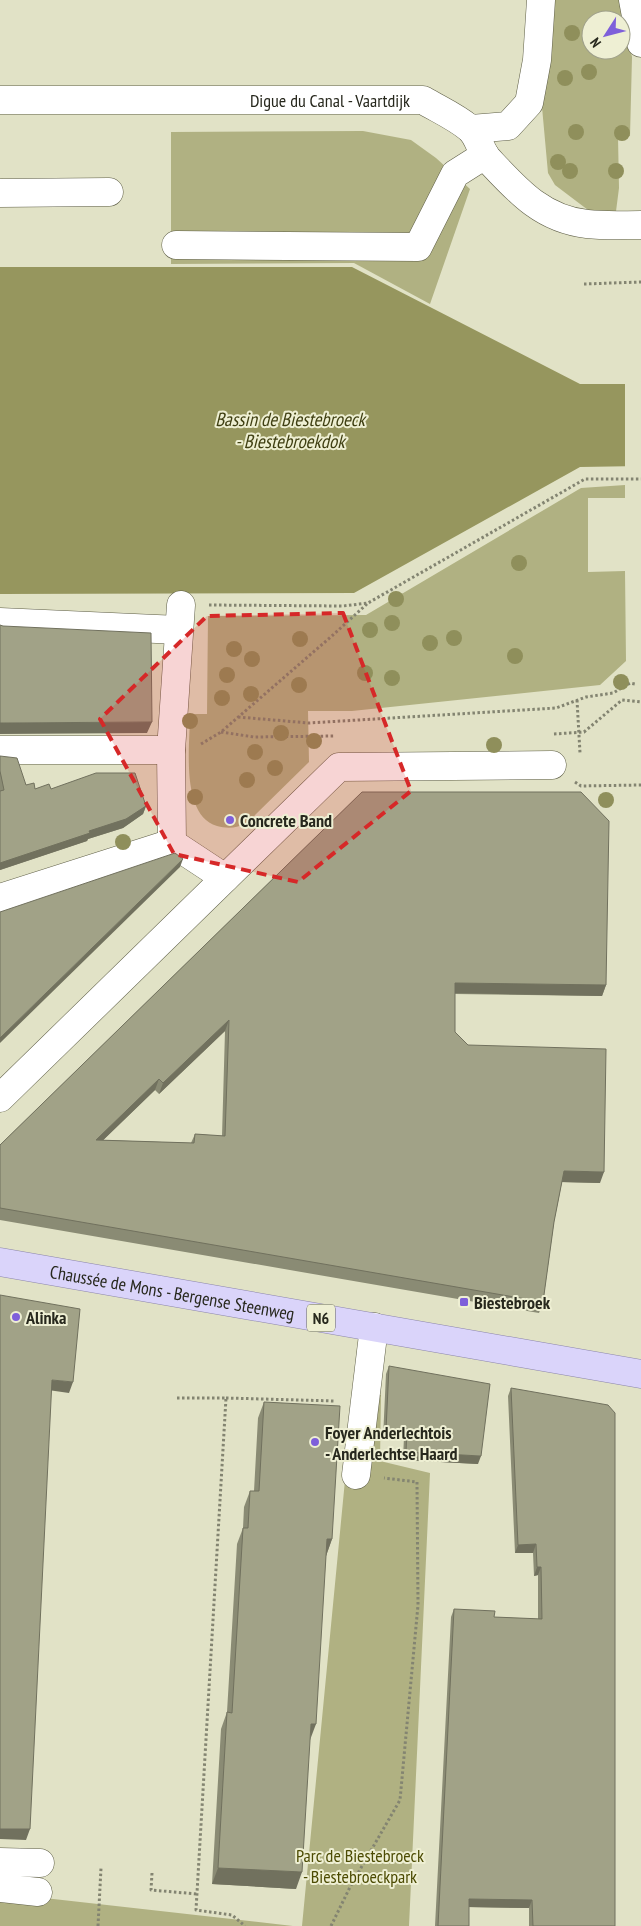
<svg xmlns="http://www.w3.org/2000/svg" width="641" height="1926" font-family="'PT Sans Narrow',sans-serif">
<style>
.green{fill:#b0b182;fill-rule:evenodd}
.water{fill:#96965e}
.pier{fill:#e1e2c6}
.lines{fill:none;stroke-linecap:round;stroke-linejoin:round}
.minor-casing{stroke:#5e5e46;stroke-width:29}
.major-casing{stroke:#8b85aa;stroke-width:29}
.path{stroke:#838471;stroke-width:3;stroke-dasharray:2.5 2.5;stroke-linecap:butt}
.minor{stroke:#fff;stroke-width:28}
.major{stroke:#dad4fa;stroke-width:28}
.tree{fill:#8f8f5b}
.wall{fill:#8a8b74;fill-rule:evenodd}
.shaded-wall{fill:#71715e}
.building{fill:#a1a287;stroke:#71715e;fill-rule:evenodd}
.marked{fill:#d62828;fill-opacity:0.2;stroke:#d62828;stroke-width:4;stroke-dasharray:10 6;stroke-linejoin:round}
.poi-dot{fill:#7e5fda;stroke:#eeefd3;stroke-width:2}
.labels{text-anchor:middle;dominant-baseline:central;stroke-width:4;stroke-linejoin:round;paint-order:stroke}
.shield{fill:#eeefd3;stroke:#636454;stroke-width:1}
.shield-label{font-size:16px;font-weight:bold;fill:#27281d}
.street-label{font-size:18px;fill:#27281d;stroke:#eeefd3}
.poi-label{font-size:18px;font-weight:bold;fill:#27281d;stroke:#eeefd3;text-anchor:start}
.park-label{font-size:18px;fill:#4c4b03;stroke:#eeefd3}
.water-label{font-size:19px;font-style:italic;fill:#3f3f12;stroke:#eeefd3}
</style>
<rect width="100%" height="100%" fill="#e1e2c6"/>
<path class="green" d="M549 0H621L632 57 630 136 618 137 619 188 615 219 588 210 555 185 548 173 541 96ZM591 20H621V50H591Z
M363 131 411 140 436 158 470 189 430 304 354 263 171 264V132Z
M625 485V498H588V572L625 571 626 661 600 685 352 711H308L309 762 247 823C237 828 228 829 217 826 180 815 190 745 190 714H207L208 616 366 615 581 488Z
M354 1387 381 1395 380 1461 430 1473 409 1926H302Z
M0 1893 293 1926H0Z"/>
<path class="water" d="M0 267H352L580 384H641V466L580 467 354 593 0 594Z"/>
<path class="pier" d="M625 381 641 382V469H625Z"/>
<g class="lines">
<g class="minor-casing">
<g id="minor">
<path d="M633 0 641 43"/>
<path id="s1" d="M0 100H423C438 109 456 117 469 128 478 135 480 149 487 158 516 189 541 219 587 224 605 226 623 225 641 225"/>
<path d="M471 129 508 126 529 103 537 60 541 0"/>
<path d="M0 193 109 192"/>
<path d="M176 245 418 247 455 174 485 155"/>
<path d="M0 622 179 630"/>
<path d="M0 750H171"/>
<path d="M172 843 171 750 181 605"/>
<path d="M172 843 225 878"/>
<path d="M0 898 172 843"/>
<path d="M0 1098 339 767 552 765"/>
<path d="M356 1475 374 1327"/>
<path d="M0 1862 40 1863"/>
<path d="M0 1888 38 1892"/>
</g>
</g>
<g class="major-casing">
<g id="major">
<path id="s2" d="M0 1262 641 1374"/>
</g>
</g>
<path class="path" d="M584 284 641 282
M209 605 343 606 368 603 585 479H641
M577 700 580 753
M238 717 309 723 556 708 586 697 613 693 630 683 635 684
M221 732 254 737 335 736
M554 734 584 732 622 700 641 702
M201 744 221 732 333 635 368 603
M575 782 581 786 641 785
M177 1398H226L196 1910 232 1915 245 1926
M226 1398 335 1401
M152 1873 151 1890 197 1894
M98 1926 101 1868
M331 1926 350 1887 400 1800 418 1605 417 1482 384 1478"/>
<use href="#minor" class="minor"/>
<use href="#major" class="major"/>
</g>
<g class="tree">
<circle cx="572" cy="33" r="8"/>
<circle cx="589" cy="72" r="8"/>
<circle cx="565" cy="78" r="8"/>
<circle cx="576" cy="132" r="8"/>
<circle cx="622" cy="133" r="8"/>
<circle cx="558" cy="162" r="8"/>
<circle cx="570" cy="171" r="8"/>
<circle cx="616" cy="171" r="8"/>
<circle cx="519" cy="563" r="8"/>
<circle cx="396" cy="599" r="8"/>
<circle cx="392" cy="623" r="8"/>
<circle cx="370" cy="630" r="8"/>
<circle cx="454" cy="638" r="8"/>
<circle cx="300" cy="639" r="8"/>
<circle cx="430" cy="643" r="8"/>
<circle cx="234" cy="649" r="8"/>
<circle cx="515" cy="656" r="8"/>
<circle cx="252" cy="659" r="8"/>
<circle cx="365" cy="673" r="8"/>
<circle cx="227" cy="675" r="8"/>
<circle cx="392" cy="678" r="8"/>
<circle cx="621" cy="682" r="8"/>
<circle cx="299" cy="685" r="8"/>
<circle cx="251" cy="694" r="8"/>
<circle cx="222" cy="698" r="8"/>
<circle cx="190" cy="721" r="8"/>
<circle cx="281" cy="733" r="8"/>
<circle cx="314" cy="741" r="8"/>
<circle cx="494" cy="745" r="8"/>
<circle cx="255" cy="752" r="8"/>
<circle cx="275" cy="768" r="8"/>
<circle cx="247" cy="780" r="8"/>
<circle cx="195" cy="797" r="8"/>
<circle cx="606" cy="800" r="8"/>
<circle cx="123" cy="842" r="8"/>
</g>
<path class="wall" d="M0 756 26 785 35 789H51L146 806 143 814 123 828 88 839 87 841 0 870Z
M362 792 606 985 602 996 455 994V1032L600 1183 562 1182 554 1222 543 1302 539 1313 0 1220V1145ZM225 1031 222 1136 195 1134 191 1143 103 1140 155 1090 159 1094Z
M389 1366 478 1464 403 1460 404 1436 383 1438 386 1374Z
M511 1388 615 1926H529V1908L469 1907V1926H435L451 1617 454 1609 494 1617 538 1619V1575L534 1576 533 1553H515L508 1396Z
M264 1402 332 1539 326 1556 296 1889 212 1884 221 1729 227 1712 237 1544 243 1528 244 1507 250 1491H254L258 1418Z"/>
<path class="shaded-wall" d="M152 722 147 733 0 734V723Z
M146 806 143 814 123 828 88 839 87 841 0 870V863Z
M183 859 180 867 0 1043V1038Z
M455 983 606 985 602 996 451 993Z
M229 1020 225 1031 159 1094 163 1083Z
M159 1079 155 1090 92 1151 96 1140Z
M564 1171 604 1172 600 1183 560 1182Z
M52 1380 73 1382 69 1393 48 1390Z
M407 1428 404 1436 383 1438 386 1430Z
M406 1452 481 1456 478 1464 403 1460Z
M327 1539H332L326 1556H320Z
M536 1544 533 1553H515L518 1545Z
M537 1567H541L538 1575 534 1576Z
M311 1724H316L310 1740Z
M0 1829H30L26 1840 0 1839Z
M218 1868 302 1872 296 1889 212 1884Z
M469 1899 532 1900 529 1908 466 1907Z"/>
<path class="building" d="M0 625 3 626 151 633 152 722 0 723Z
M0 756 17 758 26 785 34 783 35 789 49 784 51 789 96 773H135L146 806 126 819 89 831 90 833 0 863V791L4 790 0 771Z
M362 792H581L609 821 606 985 455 983V1032L468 1045 606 1049 604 1172 564 1171 554 1222 543 1302 0 1208V1145ZM229 1020 225 1136 195 1134 194 1143 96 1140 159 1079 163 1083Z
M175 853 183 859 0 1038V912Z
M0 1295 80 1309 73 1382 52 1380 30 1829H0Z
M389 1366 490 1384 481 1456 406 1452 407 1428 386 1430Z
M511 1388 608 1405 615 1413V1926H533L532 1900 469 1899V1926H438L454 1609 495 1611 494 1617 542 1619 541 1567H537L536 1544 518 1545Z
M264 1402 340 1406 332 1539H327L316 1724H311L302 1872 218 1868 227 1712 232 1713 243 1528H248L250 1491H259Z"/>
<path class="marked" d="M343 613 411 791 298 882 174 854 100 719 207 616Z"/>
<g class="poi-dot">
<circle cx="230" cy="820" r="5"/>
<rect x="459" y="1297" width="10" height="10" rx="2.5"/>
<circle cx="16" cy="1317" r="5"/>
<circle cx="315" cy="1442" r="5"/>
</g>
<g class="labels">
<rect class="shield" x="307" y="1304.5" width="28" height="27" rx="4"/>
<g class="shield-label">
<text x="321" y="1318">N6</text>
</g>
<g class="street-label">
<text stroke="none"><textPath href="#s1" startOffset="330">Digue du Canal - Vaartdijk</textPath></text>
<text stroke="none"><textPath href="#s2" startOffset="175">Chaussée de Mons - Bergense Steenweg</textPath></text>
</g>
<g class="poi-label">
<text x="240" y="820">Concrete Band</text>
<text x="474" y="1302">Biestebroek</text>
<text x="26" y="1317">Alinka</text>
<text x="325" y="1432">Foyer Anderlechtois<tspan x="325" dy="21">- Anderlechtse Haard</tspan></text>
</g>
<g class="park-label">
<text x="360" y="1855">Parc de Biestebroeck<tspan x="360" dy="21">- Biestebroeckpark</tspan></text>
</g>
<g class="water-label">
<text x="290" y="419">Bassin de Biestebroeck<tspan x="290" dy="22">- Biestebroekdok</tspan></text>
</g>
</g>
<g transform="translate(606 35) rotate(234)"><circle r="24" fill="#eeefd3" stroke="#9e9f8a"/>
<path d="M0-4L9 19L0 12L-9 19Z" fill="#7e5fda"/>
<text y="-8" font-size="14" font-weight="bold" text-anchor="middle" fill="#27281d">N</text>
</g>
</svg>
